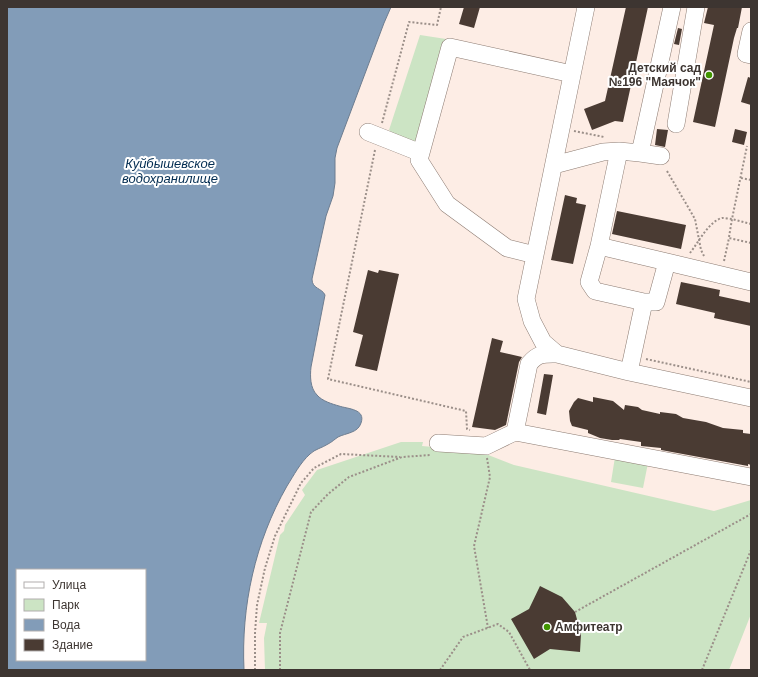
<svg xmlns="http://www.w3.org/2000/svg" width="758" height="677" font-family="Helvetica,sans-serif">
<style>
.green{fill:#cce4c4}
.water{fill:#829cb8;stroke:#6d7d90;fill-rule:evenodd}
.building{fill:#4a3b33}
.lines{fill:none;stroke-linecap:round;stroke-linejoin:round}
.minor-casing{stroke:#8d7c73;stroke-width:18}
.path{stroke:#9b8f89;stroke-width:2;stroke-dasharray:2 2;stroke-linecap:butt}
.minor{stroke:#fff;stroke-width:17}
.poi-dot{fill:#419500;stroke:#fff;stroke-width:1.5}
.labels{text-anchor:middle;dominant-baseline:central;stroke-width:4;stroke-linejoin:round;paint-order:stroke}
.poi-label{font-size:12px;font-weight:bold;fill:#3d3531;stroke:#fff;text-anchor:end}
.water-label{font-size:13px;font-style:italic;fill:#022c51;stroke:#fff}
</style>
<rect width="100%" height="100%" fill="#fdede5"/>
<path class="green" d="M420 35 446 39 417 146 399 140 389 130Z
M401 442H423L422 446 478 451 514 465 714 511 751 500V614L729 670H265L264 638 267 623H259L280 535 284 531 285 525 305 495 302 490 317 470Z
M615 457 648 463 643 488 611 482Z"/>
<path class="water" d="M7 7H391L384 23 337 148 335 158V183L333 196 326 216 312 279C312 289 322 288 325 295L311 367C310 376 310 388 317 395 322 401 332 404 339 406 348 409 366 409 361 423 358 433 346 433 338 437 335 439 332 442 328 444 322 448 315 449 310 454 300 463 294 475 287 486 255 542 241 606 244 670H7ZM17 570H145V660H17Z"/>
<path class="building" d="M464 7H480L474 28 459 24Z
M626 7H648L623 122 615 121 592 130 584 109 605 101Z
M708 7H742L738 28H737L734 38 715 127 693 122 714 25 704 23Z
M678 28 682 29 679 45 674 44Z
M748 77 751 78V105L741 102Z
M657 129 668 130 665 147 655 145Z
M735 129 747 132 744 145 732 142Z
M565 195 577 198 576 203 586 205 573 264 551 260Z
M617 211 686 225 681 249 612 234Z
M368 270 378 273 379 270 399 274 377 371 355 366 363 335 353 332Z
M681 282 720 290 719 296 751 303V326L714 318 715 313 676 304Z
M492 338 503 341 500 352 522 357 519 362 506 425 495 430 472 427Z
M544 374 553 375 546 415 537 413Z
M593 397 613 401 624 410 625 405 638 407 642 410 660 414V412L676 414 683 418 706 422 723 428 743 430V433L751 434V465L748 464V466L661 450V448L641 446V442L620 439 619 440H612L600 438 588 433V430L572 426 570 421 569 411 574 402 578 398 593 402Z
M540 586 562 597 575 612 581 634 580 652 550 649 534 659 511 619 529 609Z"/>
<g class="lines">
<g class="minor-casing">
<path id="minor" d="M586 7 526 299 532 321 543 342 557 354 629 372 751 398
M751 31 746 54 751 55
M676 124 696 7
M368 132 421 153
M640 153 661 156
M554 165 603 152 619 151 640 153 672 7
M599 246 619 151
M535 255 507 248 447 204 419 160 450 47 572 74
M644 302 595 291 589 282 599 246 667 262
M629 372 644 302H656L667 262 751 282
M515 432 751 477
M438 443 486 446 515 432 529 364C538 353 543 354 557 354"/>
</g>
<path class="path" d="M382 123 409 22 437 25 441 7
M574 131 604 137
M375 150 328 379 466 411 467 429 470 430
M667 171 695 219 701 250 704 256
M741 178 751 180
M729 237 732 219 751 224
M690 253C698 243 709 221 722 218 725 218 729 219 732 219L747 146
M724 261 729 238 751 243
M646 359 751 382
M487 458 490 477 474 546 488 628
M575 612 751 514
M255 670V633L257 605 265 568 275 536 301 483 314 468 341 454 400 457
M280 670V633L311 512 328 494 349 477 402 457 431 455
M440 670 463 637 498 624 509 632 530 670
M702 670 751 550"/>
<use href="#minor" class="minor"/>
</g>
<g class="poi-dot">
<circle cx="709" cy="75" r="4"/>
<circle cx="547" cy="627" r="4"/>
</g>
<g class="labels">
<g class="poi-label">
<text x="701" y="68">Детский сад<tspan x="701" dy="14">№196 "Маячок"</tspan></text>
<text x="555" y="627" text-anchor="start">Амфитеатр</text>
</g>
<g class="water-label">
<text x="170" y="163">Куйбышевское<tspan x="170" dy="15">водохранилище</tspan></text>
</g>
</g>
<rect width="758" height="677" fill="none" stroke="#3d3531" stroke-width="16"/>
<rect x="16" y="569" width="130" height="92" fill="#ffffff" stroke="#b1aead"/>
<rect x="24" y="582" width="20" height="6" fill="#ffffff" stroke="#b1aead"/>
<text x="52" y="589" font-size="12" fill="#3d3531">Улица</text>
<rect x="24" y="599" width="20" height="12" fill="#cce4c4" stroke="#b1aead"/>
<text x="52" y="609" font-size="12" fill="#3d3531">Парк</text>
<rect x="24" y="619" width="20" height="12" fill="#829cb8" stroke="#b1aead"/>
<text x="52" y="629" font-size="12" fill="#3d3531">Вода</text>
<rect x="24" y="639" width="20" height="12" fill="#4a3b33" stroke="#b1aead"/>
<text x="52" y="649" font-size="12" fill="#3d3531">Здание</text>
</svg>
